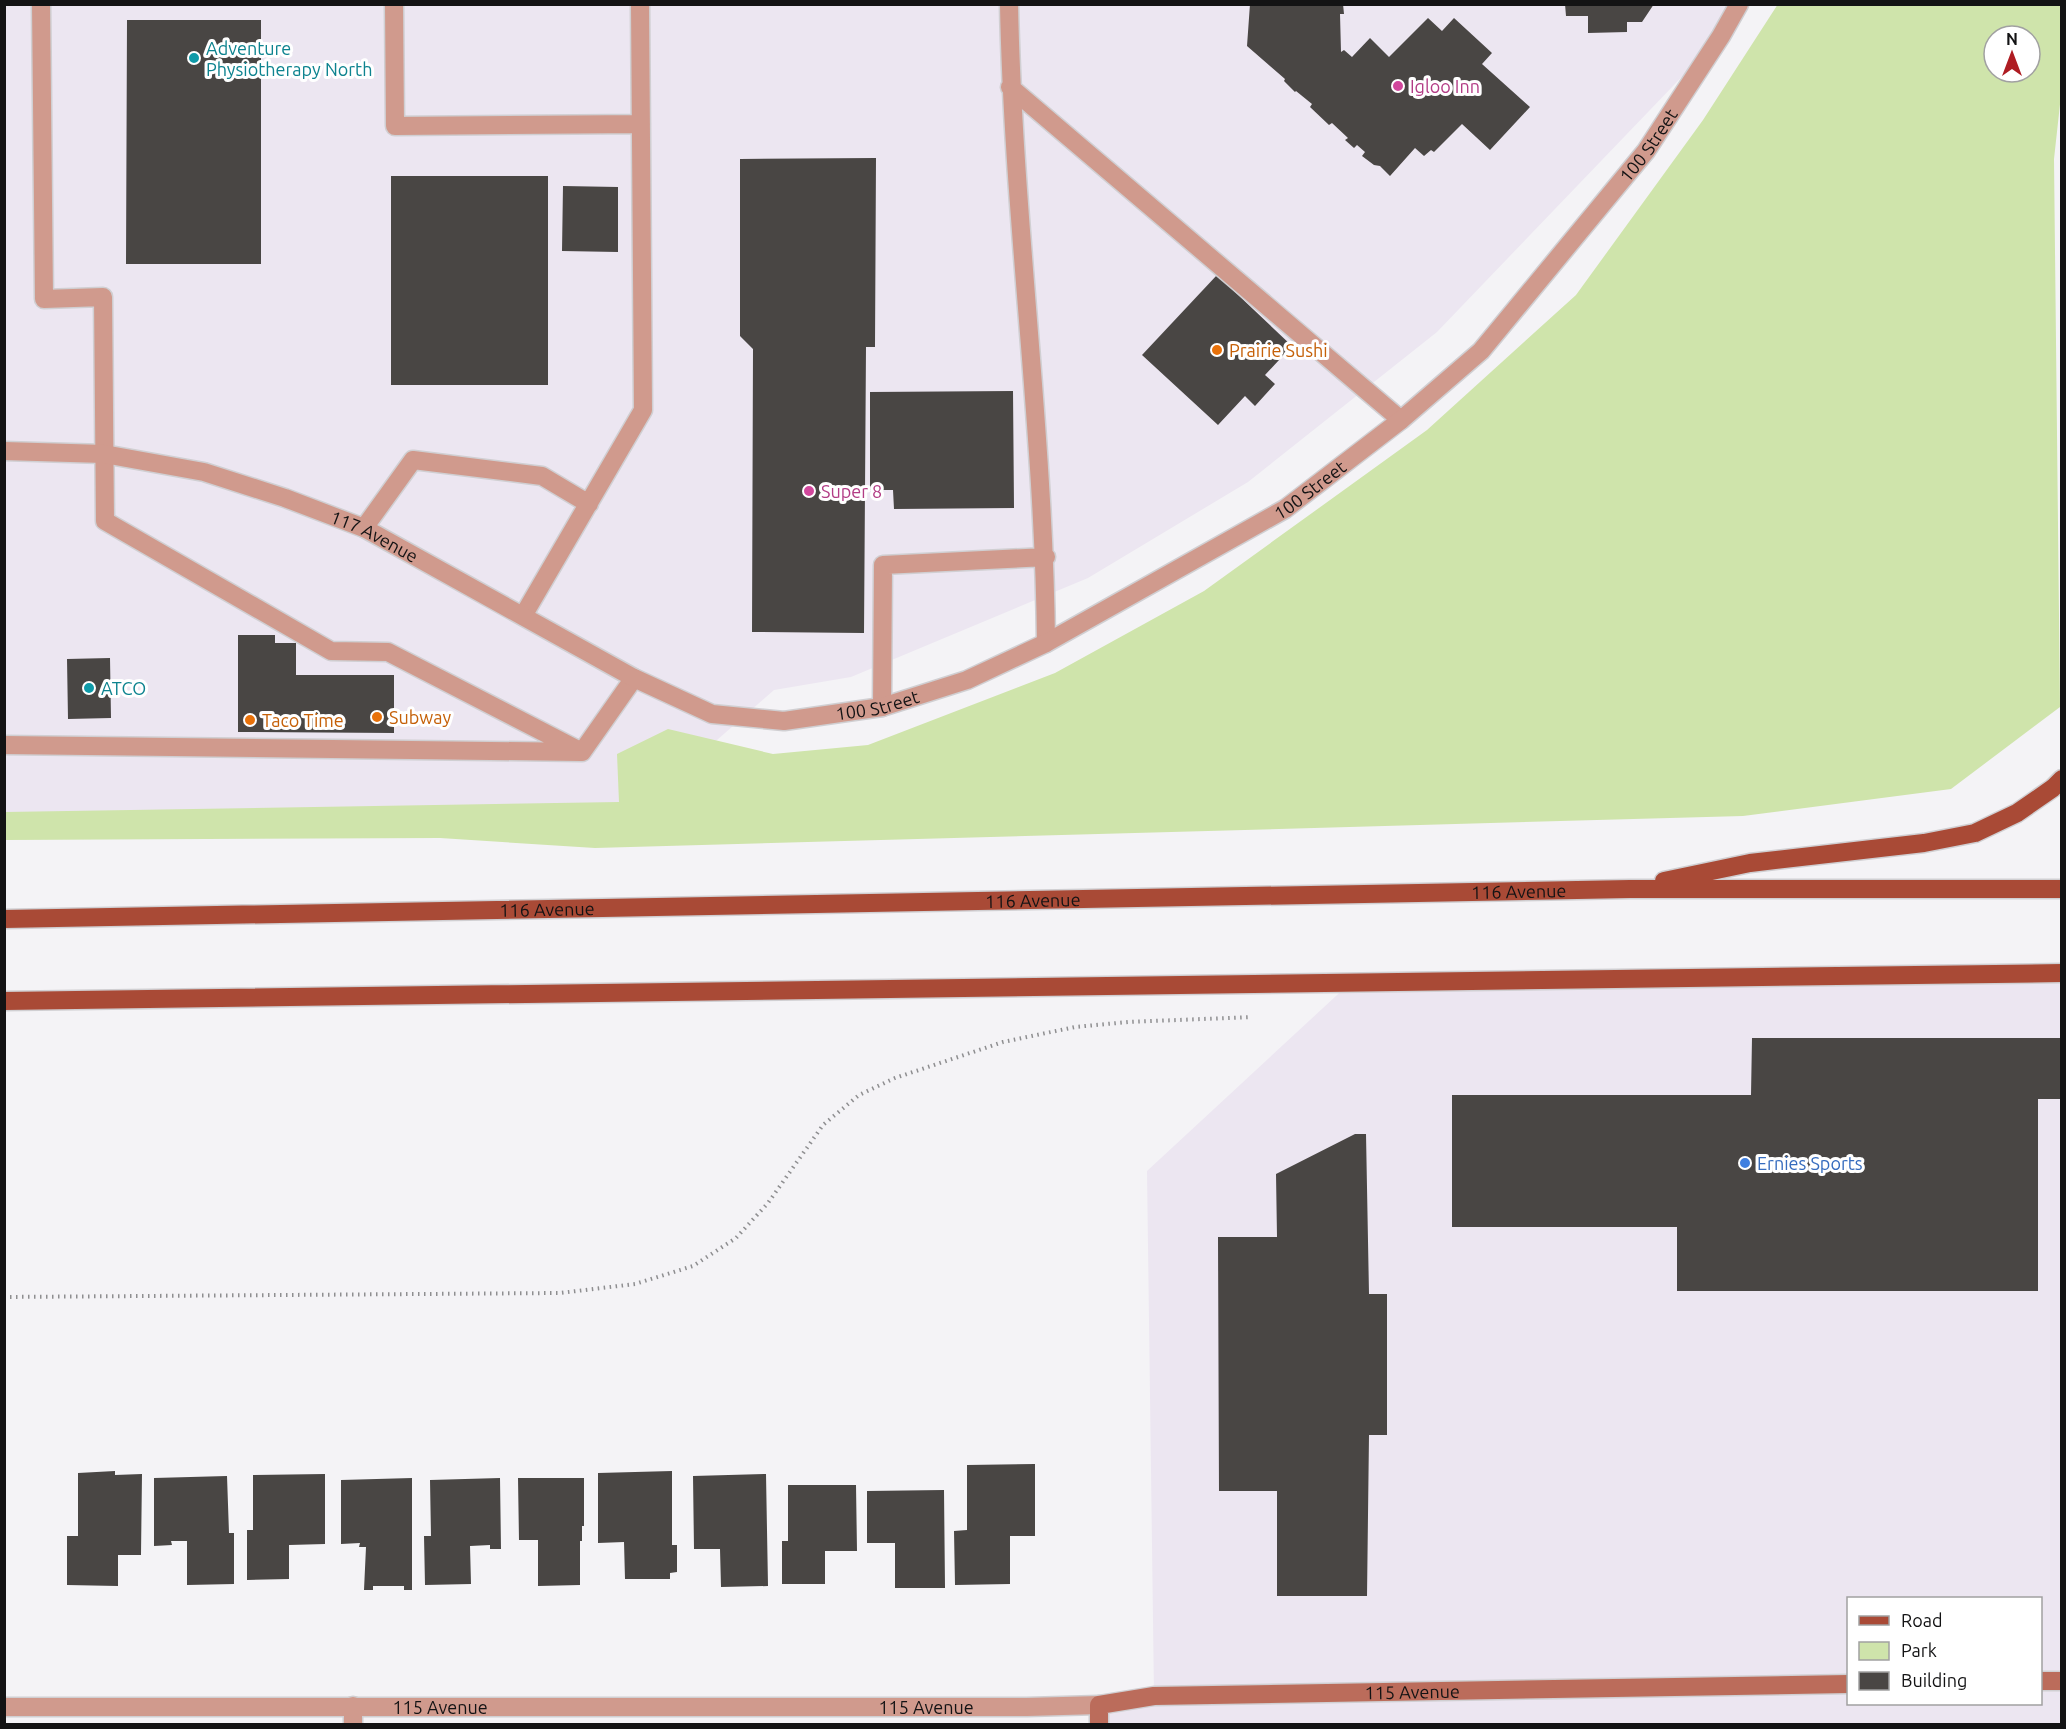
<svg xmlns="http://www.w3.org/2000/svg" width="2066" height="1729" font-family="Ubuntu,sans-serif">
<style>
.built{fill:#ece6f1;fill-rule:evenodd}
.green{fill:#cfe4ab;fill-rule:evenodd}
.building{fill:#494644}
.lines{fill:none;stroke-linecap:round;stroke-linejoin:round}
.lane-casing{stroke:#d0cfd2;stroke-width:21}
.street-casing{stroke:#d0cfd2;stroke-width:21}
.secondary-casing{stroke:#d0cfd2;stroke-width:21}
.primary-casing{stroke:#d0cfd2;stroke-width:21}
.path{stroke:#8e8e90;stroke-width:4;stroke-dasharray:1.5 4.5;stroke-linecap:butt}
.lane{stroke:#d09a8d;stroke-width:18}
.street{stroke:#d09a8d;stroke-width:18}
.secondary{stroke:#bb6c5b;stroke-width:18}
.primary{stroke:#a94a36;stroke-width:18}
.culture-dot{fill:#0f9aa8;stroke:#fff;stroke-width:2}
.hotel-dot{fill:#d1479c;stroke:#fff;stroke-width:2}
.food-dot{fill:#e8710a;stroke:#fff;stroke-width:2}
.shop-dot{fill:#3f7fe0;stroke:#fff;stroke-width:2}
.labels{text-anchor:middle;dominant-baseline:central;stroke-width:6;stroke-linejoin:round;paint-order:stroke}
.culture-label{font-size:18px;fill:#0d838f;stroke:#fff;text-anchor:start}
.hotel-label{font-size:18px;fill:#b23c85;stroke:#fff;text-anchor:start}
.street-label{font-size:18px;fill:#131314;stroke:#fff}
.food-label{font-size:18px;fill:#c56008;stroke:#fff;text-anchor:start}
.shop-label{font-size:18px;fill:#366cbe;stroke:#fff;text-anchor:start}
</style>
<rect width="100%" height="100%" fill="#f4f3f6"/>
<path class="built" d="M5 5H1739L1721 36 1437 332 1248 482 1088 578 851 677 774 690 643 805 5 839Z
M2061 973V1724H1099V1705L1154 1695 1147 1171 1350 983ZM1848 1598H2040V1704H1848Z"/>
<path class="green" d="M1778 4 2061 5 2062 86 2054 159 2060 707 1951 789 1743 816 595 848 440 838 5 840V812L619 802 617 754 668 729 773 754 868 745 1055 673 1204 591 1427 430 1576 295 1703 120ZM1994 36H2030V72H1994Z"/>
<path class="building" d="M1250 4H1343L1344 14H1340L1341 52 1344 50 1352 57 1370 38 1389 57 1428 18 1442 31 1454 18 1492 53 1482 64 1530 107 1490 150 1462 124 1434 152 1431 150 1424 156 1415 148 1390 176 1380 166 1374 165 1362 156 1365 152 1357 145 1354 148 1345 140 1348 138 1332 123 1329 125 1310 107 1312 104 1296 91 1295 92 1284 81 1285 79 1247 46Z
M1565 4H1654L1642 22H1627V32L1588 33V16H1566Z
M127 20H261V264H126Z
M876 158 875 347H866L864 633 752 632 753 349 740 336V159Z
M391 176H548V385H391Z
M563 186 618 187V252L562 251Z
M1217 275 1292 346 1265 375 1275 384 1255 406 1245 396 1218 425 1142 355Z
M1013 391 1014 508 894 509 893 490H870V392Z
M238 635H275V643H296V675H394V733L238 732Z
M110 658 111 718 68 719 67 659Z
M1752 1038H2062V1099H2038V1291H1677V1227H1452V1095H1751Z
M1355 1134H1366L1369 1294H1387V1435H1369L1367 1596H1277V1491H1219L1218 1237H1277L1276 1174Z
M1035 1464V1536H1010V1584L955 1585 954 1531 967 1530V1465Z
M115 1471V1475L142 1474 141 1555H118V1586L67 1585V1536H78V1473Z
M672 1471V1545H677V1572L670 1573V1579H625L624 1542 598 1543V1473Z
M325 1474V1544L289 1545V1579L247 1580V1530H253V1475Z
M766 1474 768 1586 721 1587 720 1549H694L693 1476Z
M227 1476 229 1533H234V1584L187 1585V1541H171L172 1545 154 1546V1478Z
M412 1478V1590H404V1586H373V1590H364L366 1547H359L360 1543 341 1544V1480Z
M500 1478 501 1549H490V1545L470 1546 471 1584 425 1585 424 1536H431L430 1480Z
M518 1478H584V1526H582V1541H580V1585L538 1586V1540H519Z
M788 1485H856L857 1551H825V1584H782V1541H788Z
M944 1490 945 1588H895V1543H867V1491Z"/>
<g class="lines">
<g class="lane-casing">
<path id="lane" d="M41 4 44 299 103 297 105 521 331 651 388 652 582 752
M394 4 395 126 641 124
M1009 4C1013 218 1044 429 1046 643
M1010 87 1401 420
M364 528 413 460 542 476 589 504
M523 616 643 410 640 4
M882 707 883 565 1046 557
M4 745 582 752 634 678
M353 1706V1724"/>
</g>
<g class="street-casing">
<g id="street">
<path id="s1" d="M4 451 104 454 204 472 285 498 364 528 634 678 712 714 784 721 882 707 967 680 1046 643 1285 509 1401 420 1481 351 1646 151 1721 36 1739 4"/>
<path id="s2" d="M4 1707H1027L1099 1705"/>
</g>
</g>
<g class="secondary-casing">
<g id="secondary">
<path d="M2040 1681H2062"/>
<path id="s3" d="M1099 1724V1705L1154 1696 1848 1684"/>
</g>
</g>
<g class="primary-casing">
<g id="primary">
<path d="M1664 881 1750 863 1924 843 1975 833 2017 813 2053 788 2062 779"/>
<path id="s4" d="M4 919 1630 889H2062"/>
<path d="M4 1001 2062 973"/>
</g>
</g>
<path class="path" d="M4 1297 560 1293 635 1284 693 1266 736 1238 768 1203 823 1125 859 1095 895 1078 1003 1042 1075 1027 1128 1022 1252 1017"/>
<use href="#lane" class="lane"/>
<use href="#street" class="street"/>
<use href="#secondary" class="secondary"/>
<use href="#primary" class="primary"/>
</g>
<g class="culture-dot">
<circle cx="194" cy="58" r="6"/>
<circle cx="89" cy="688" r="6"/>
</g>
<g class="hotel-dot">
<circle cx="1398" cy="86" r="6"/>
<circle cx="809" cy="491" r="6"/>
</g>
<g class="food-dot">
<circle cx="1217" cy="350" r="6"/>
<circle cx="377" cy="717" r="6"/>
<circle cx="250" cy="720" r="6"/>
</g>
<circle class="shop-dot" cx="1745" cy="1163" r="6"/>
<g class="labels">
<g class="culture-label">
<text x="206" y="48">Adventure<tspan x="206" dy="21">Physiotherapy North</tspan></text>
<text x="101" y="688">ATCO</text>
</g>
<g class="hotel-label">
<text x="1410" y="86">Igloo Inn</text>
<text x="821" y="491">Super 8</text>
</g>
<g class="street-label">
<text stroke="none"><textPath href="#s1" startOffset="1905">100 Street</textPath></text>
<text stroke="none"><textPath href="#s1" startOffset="1419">100 Street</textPath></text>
<text stroke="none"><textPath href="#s1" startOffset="384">117 Avenue</textPath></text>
<text stroke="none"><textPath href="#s1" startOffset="933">100 Street</textPath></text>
<text stroke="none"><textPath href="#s4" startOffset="1515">116 Avenue</textPath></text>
<text stroke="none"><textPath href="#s4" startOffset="1029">116 Avenue</textPath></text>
<text stroke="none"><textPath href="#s4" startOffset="543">116 Avenue</textPath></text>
<text stroke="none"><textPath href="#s3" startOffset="333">115 Avenue</textPath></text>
<text stroke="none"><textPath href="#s2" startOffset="436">115 Avenue</textPath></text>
<text stroke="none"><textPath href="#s2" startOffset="922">115 Avenue</textPath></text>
</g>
<g class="food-label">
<text x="1229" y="350">Prairie Sushi</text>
<text x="389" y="717">Subway</text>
<text x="262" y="720">Taco Time</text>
</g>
<g class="shop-label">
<text x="1757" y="1163">Ernies Sports</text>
</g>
</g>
<rect width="2066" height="1729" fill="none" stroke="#131314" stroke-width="12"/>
<rect x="1847" y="1597" width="195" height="108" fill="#ffffff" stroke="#a1a1a1" stroke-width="1.5"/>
<rect x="1859" y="1616" width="30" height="9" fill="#a94a36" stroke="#a1a1a1" stroke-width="1.5"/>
<text x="1901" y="1627" font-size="18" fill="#131314">Road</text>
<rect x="1859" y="1642" width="30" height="18" fill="#cfe4ab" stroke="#a1a1a1" stroke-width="1.5"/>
<text x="1901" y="1657" font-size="18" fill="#131314">Park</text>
<rect x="1859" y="1672" width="30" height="18" fill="#494644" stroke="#a1a1a1" stroke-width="1.5"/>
<text x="1901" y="1687" font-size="18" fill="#131314">Building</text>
<g transform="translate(2012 54)"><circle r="28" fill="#ffffff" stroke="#a1a1a1" stroke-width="1.5"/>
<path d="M0-4.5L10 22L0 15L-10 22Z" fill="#ae1c22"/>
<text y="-9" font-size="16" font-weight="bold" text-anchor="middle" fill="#131314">N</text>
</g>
</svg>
